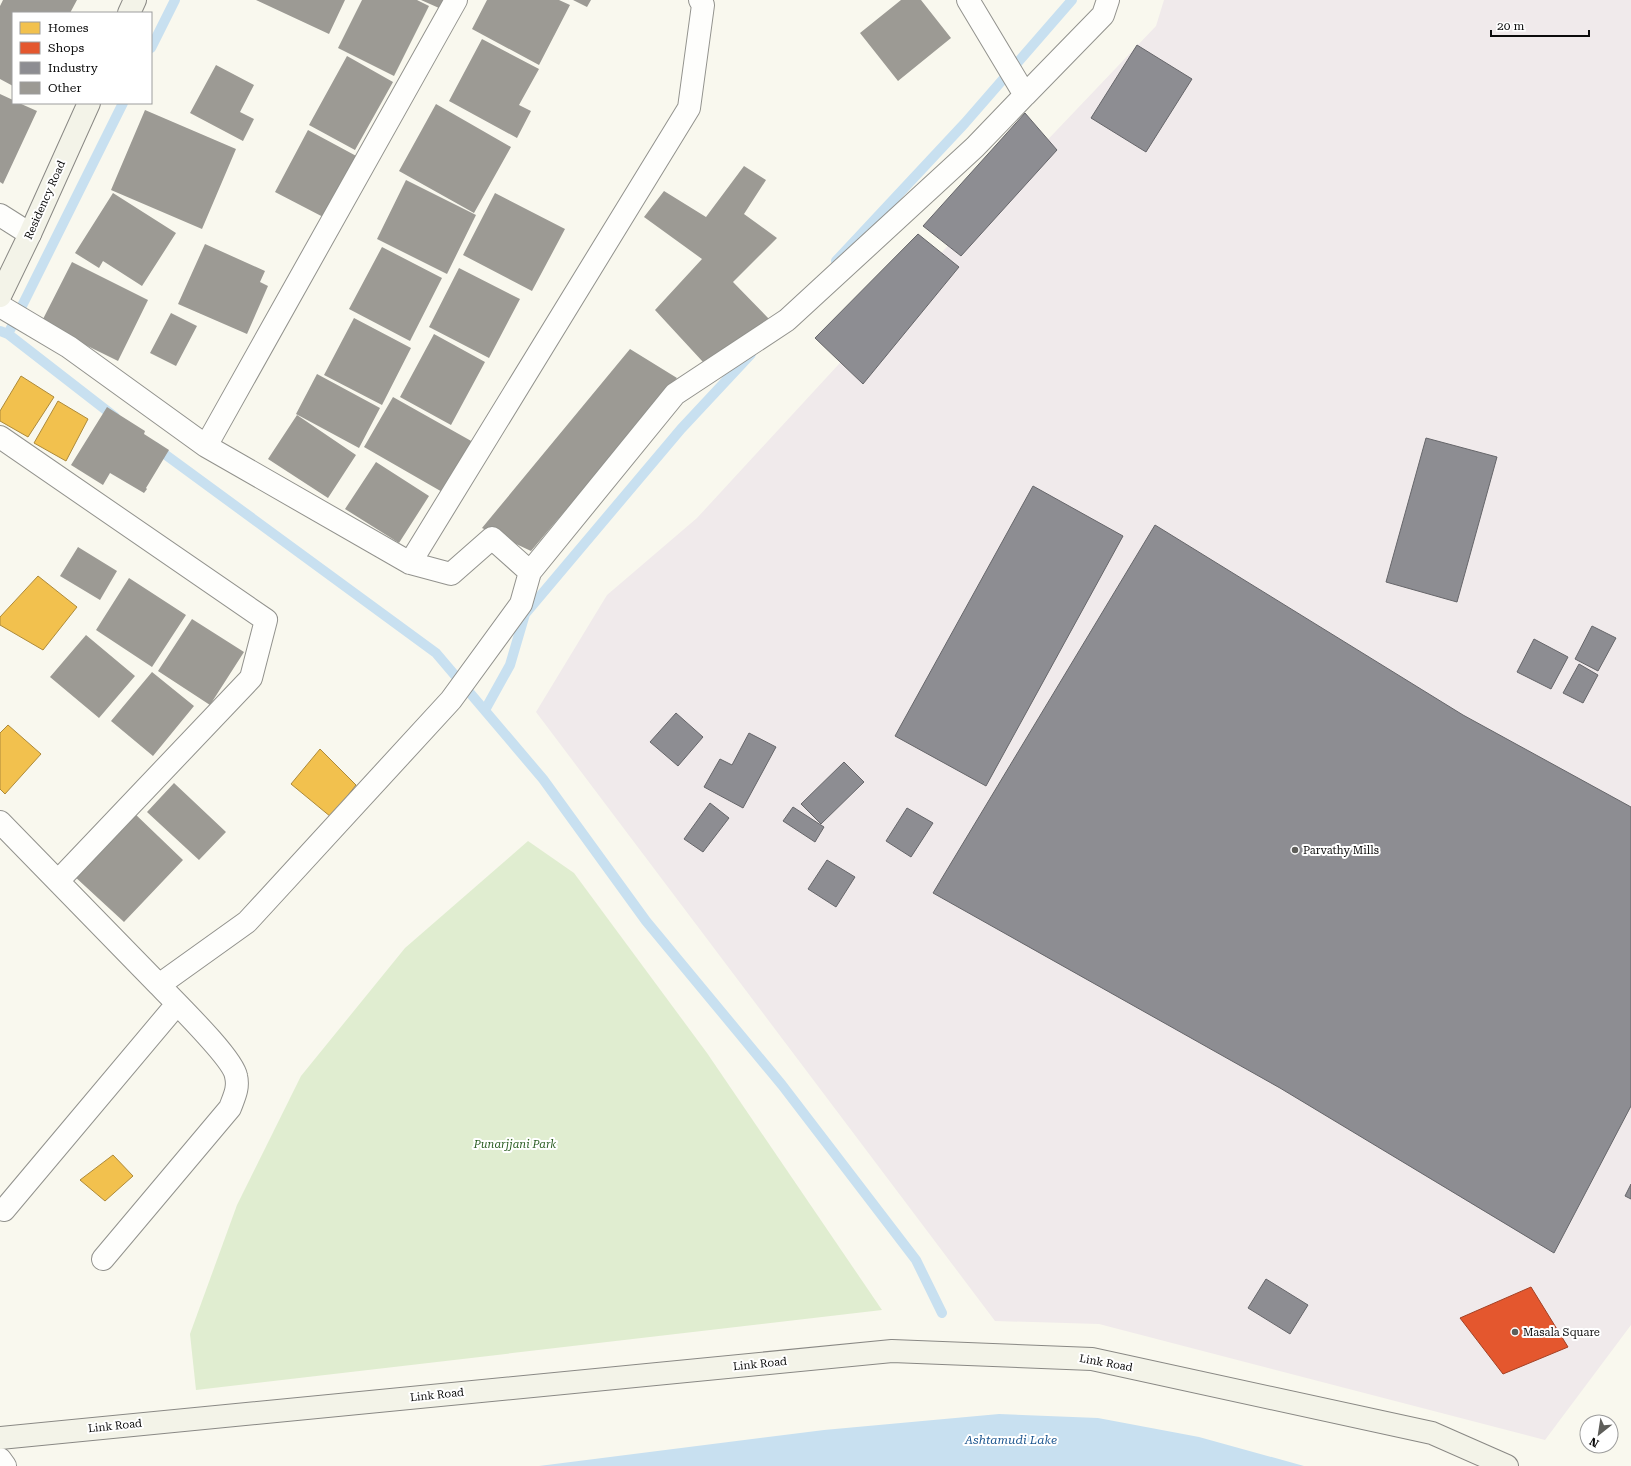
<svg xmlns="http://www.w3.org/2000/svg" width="1631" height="1466" font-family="'Roboto Serif',serif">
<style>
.industrial{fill:#f0eaeb}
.green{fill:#e0edd0}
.water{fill:#c8e0f0}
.homes{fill:#f2c14e;stroke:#ad8a3a}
.shops{fill:#e4572e;stroke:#a34024}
.industry{fill:#8d8d92;stroke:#66666a}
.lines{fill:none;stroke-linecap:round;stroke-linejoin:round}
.stream{stroke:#c8e0f0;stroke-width:10}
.building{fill:#9c9a94}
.minor-casing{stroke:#92928d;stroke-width:24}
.secondary-casing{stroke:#898884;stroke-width:24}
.minor{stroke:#fefefc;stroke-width:22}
.secondary{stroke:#f3f3e8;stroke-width:22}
.poi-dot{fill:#5e5e5a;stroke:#fff;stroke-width:1.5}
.labels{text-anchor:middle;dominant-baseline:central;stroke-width:4;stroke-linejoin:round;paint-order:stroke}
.street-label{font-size:11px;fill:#0b0b0b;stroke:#fff}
.poi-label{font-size:11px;fill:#0b0b0b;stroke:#fff;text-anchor:start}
.park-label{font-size:11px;font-style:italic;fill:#295c21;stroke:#fff}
.water-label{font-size:12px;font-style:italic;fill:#1f5891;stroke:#fff}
</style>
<rect width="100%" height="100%" fill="#f9f8ee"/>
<path class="industrial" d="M1164 0H1631V1325L1545 1440 1099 1324 995 1321 536 712 607 595 697 518 979 212 1156 26Z"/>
<path class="green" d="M528 841 574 873 707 1053 882 1310 196 1390 190 1334 237 1205 301 1076 405 948Z"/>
<path class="water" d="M999 1414 1098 1418 1199 1437 1304 1466H539L824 1430Z"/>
<path class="homes" d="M21 376 54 397 28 437 0 421V411Z
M58 401 88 419 66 461 34 443Z
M38 576 77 607 43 650 0 625V617Z
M8 725 41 754 5 794 0 789V733Z
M320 749 356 785 331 817 291 784Z
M113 1155 133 1176 105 1201 80 1180Z"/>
<path class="shops" d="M1531 1287 1568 1347 1503 1374 1460 1318Z"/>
<path class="industry" d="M1137 45 1192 79 1146 152 1091 118Z
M1025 113 1057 150 961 256 923 226Z
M918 234 959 267 863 384 815 338Z
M1426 438 1497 457 1457 602 1386 582Z
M1033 486 1123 536 986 786 895 736Z
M1155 525 1463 715 1631 807V1106L1554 1253 1280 1088 933 893Z
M1592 626 1616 638 1598 671 1575 659Z
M1534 639 1568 657 1551 689 1517 672Z
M1579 664 1598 675 1583 703 1563 693Z
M676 713 703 737 678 766 650 742Z
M749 733 776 747 743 808 704 787 720 759 732 765Z
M844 762 864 782 821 824 801 804Z
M710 803 729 818 703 852 684 839Z
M793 807 824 827 815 842 783 821Z
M907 808 933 823 911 857 886 841Z
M827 860 855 877 836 907 808 889Z
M1631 1184V1199L1625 1196Z
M1266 1279 1308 1305 1290 1334 1248 1308Z"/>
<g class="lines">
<path class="stream" d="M151 48 175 0
M836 261 965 123 1072 0
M0 331 8 334 115 417
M8 334 123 103
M155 447 436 653 543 779 646 921 782 1085 916 1260 942 1313
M485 710 510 665 525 614 681 429 751 354"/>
</g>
<path class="building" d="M3 0H77L70 13H13V86L0 79V6Z
M256 0H345L329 34Z
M362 0H417L429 6 394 76 338 48Z
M421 0H443L439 8Z
M487 0H559L570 5 539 65 472 29Z
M573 0H591L587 7Z
M901 0H921L951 38 898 81 860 33Z
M482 39 539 69 519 105 531 111 517 138 449 101Z
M347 56 393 82 355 150 309 125Z
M216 65 254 85 240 112 254 119 243 141 190 113Z
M0 94 13 100V103H19L37 111 3 184 0 182Z
M436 104 511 147 474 213 399 171Z
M145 110 236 149 202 229 111 190Z
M308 130 360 158 327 219 275 192Z
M744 166 766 180 744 214 777 238 733 282 769 319 715 375 655 310 702 259 644 217 664 191 706 217Z
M406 180 476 215 447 274 377 239Z
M113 193 176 233 142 286 103 261 99 268 75 253Z
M495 193 565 229 532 291 463 255Z
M205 244 265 271 260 282 268 286 247 334 178 304Z
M382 247 442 278 410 341 349 309Z
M72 262 148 300 118 361 41 323Z
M459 268 520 299 489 358 429 327Z
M171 313 197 326 176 366 150 353Z
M354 318 411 348 382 405 324 375Z
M434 334 485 362 451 425 400 397Z
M630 349 677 378 531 551 482 528Z
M317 374 380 408 359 448 296 414Z
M393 397 473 442 444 493 364 447Z
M107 407 145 431 144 434 169 450 146 488 147 489 144 493 110 473 103 485 71 465Z
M297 415 356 455 328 498 268 459Z
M376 462 429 496 399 543 345 509Z
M78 547 117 571 100 600 60 576Z
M129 578 186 615 152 667 96 630Z
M192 619 244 652 210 705 158 671Z
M86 635 135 676 99 718 50 677Z
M152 672 194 706 153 756 111 721Z
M174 783 226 832 199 860 147 812Z
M133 812 183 860 124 922 73 875Z"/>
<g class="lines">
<g class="minor-casing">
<path id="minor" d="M1025 95 1103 15 1108 0
M0 215 30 234
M0 306 69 347 206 446 410 563 451 574 492 538 530 572
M0 437 266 620 251 678 58 881
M206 446 456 0
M410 563 689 108 703 5 700 0
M0 822 159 985 247 922 451 700 521 604 530 572 675 394 787 320 975 147 1025 95 968 0
M4 1210 177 1004
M103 1259 230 1108C234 1097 239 1088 236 1076 233 1058 174 1001 159 985
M0 1459 5 1466"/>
</g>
<g class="secondary-casing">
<path id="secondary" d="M129 13 135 0
M0 296 30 234 89 103
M0 1438 892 1351 1092 1359 1432 1433 1507 1466"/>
</g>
<use href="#minor" class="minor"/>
<use href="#secondary" class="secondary"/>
</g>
<g class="poi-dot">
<circle cx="1295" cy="850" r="4"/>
<circle cx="1515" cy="1332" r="4"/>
</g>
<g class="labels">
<g class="street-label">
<text transform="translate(45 200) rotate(-66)">Residency Road</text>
<text transform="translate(1106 1363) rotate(10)">Link Road</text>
<text transform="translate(760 1364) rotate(-6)">Link Road</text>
<text transform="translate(437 1395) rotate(-6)">Link Road</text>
<text transform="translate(115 1426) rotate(-6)">Link Road</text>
</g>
<g class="poi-label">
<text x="1303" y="850">Parvathy Mills</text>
<text x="1523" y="1332">Masala Square</text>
</g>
<g class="park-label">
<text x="515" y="1144">Punarjjani Park</text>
</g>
<g class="water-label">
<text x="1011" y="1440">Ashtamudi Lake</text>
</g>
</g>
<rect x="12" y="12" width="140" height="92" fill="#ffffff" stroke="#9d9d9d"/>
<rect x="20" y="22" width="20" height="12" fill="#f2c14e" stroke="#9d9d9d"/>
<text x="48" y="32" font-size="12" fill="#0b0b0b">Homes</text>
<rect x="20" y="42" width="20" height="12" fill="#e4572e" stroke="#9d9d9d"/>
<text x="48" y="52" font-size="12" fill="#0b0b0b">Shops</text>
<rect x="20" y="62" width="20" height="12" fill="#8d8d92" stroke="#9d9d9d"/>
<text x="48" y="72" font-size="12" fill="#0b0b0b">Industry</text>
<rect x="20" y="82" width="20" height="12" fill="#9c9a94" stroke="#9d9d9d"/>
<text x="48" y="92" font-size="12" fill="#0b0b0b">Other</text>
<g transform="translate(1599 1434) rotate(210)"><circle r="19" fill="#ffffff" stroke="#9d9d9d"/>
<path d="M0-3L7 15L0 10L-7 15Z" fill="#5e5e5a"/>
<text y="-6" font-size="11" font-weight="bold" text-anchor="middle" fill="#0b0b0b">N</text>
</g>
<path d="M1491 30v6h98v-6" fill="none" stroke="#0b0b0b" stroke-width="2"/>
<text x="1497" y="30" font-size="12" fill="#0b0b0b" stroke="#ffffff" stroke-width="3" paint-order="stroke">20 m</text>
</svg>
